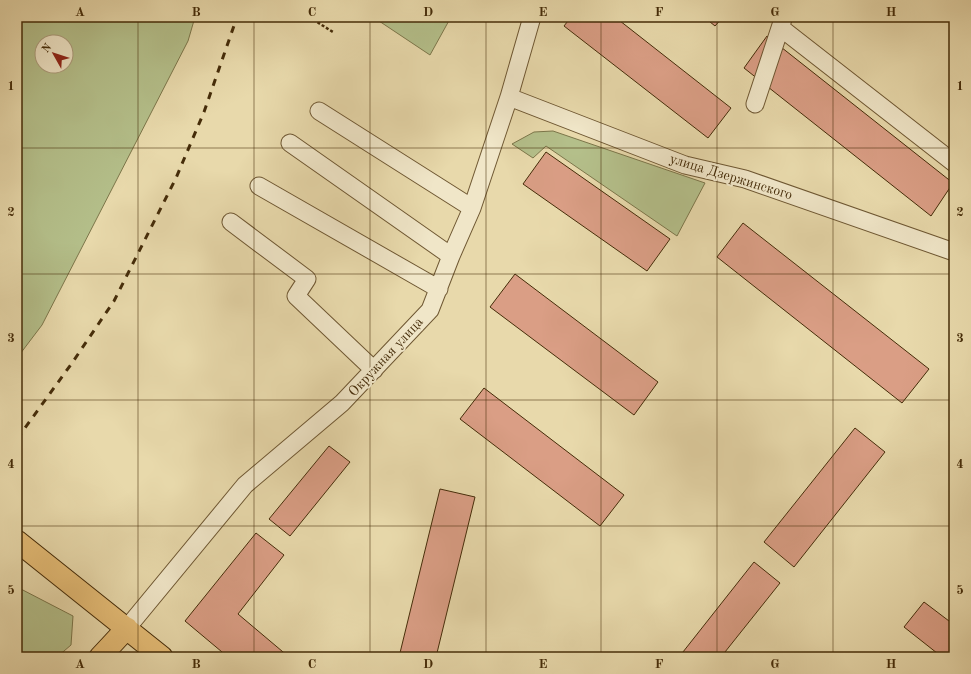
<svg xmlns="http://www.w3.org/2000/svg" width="971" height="674" font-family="'Old Standard TT',serif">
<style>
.green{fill:#b4bf8a;stroke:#7c764a;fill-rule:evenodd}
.building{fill:#da9e85;stroke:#452c09}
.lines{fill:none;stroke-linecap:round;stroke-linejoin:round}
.minor-casing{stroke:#6e5732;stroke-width:19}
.major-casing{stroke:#452c09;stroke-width:23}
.path{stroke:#452c09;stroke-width:2.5;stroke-dasharray:3 2;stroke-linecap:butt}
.minor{stroke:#f0e6c8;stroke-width:17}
.major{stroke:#e4bc76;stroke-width:21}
.rail{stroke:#452c09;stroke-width:3;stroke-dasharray:7 7;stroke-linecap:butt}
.grid{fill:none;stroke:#452c09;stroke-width:1;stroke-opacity:0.55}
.labels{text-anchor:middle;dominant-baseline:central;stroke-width:4;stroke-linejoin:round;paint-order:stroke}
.street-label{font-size:14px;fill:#452c09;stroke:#f0e6c8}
.neatline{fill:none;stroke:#452c09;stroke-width:1.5}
.grid-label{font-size:13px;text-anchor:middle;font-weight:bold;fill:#452c09}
</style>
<rect width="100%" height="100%" fill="#e8d9ab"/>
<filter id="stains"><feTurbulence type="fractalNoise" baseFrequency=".005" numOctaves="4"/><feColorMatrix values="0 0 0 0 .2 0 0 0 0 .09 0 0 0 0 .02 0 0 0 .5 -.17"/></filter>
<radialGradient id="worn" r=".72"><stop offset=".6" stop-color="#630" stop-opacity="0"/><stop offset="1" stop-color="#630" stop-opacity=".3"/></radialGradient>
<path class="green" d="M17 17H195L188 41 42 325 17 358ZM42 42H66V66H42Z
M373 17H451L430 55Z
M553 131 705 183 677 236 546 146 533 158 512 144 534 132Z
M17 587 73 616 71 645 57 657H17Z"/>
<path class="building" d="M571 17H615L731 108 708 138 564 26Z
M704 17H723L715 26Z
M767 36 953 183 931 216 744 68Z
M546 152 670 239 647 271 523 184Z
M743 223 929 369 902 403 717 257Z
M515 274 658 382 634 415 490 307Z
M484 388 624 495 600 526 460 419Z
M855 428 885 452 794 567 764 542Z
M329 446 350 462 290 536 269 519Z
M440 489 475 497 436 657H399Z
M256 533 284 555 238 614 289 657H228L185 621Z
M754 562 780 583 721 657H679Z
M924 602 949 621 954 614V657H942L904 627Z"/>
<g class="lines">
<g class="minor-casing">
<path id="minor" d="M781 28 954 163
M509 97 685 165 745 179 954 252
M755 104 783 19
M319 111 472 208
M290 143 451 256
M259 186 439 289
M231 222 307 279 296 296 374 370
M127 628 245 485 342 403 430 310 451 256 472 208 509 97 532 17"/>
</g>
<g class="major-casing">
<path id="major" d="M17 541 162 657
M100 657 127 628"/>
</g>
<path class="path" d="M309 17 333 32"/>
<use href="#minor" class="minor"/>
<use href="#major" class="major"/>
<path class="rail" d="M17 439 72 363 114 301 176 178 204 112 237 17"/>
</g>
<path class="grid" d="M138 17V657M254 17V657M370 17V657M486 17V657M601 17V657M717 17V657M833 17V657M17 148H954M17 274H954M17 400H954M17 526H954"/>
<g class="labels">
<g class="street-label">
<text transform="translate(731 177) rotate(17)">улица Дзержинского</text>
<text transform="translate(386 357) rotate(-47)">Окружная улица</text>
</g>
</g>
<rect width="971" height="674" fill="none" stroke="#e8d9ab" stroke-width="44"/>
<g transform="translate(54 54) rotate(309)"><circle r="19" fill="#f0e6c8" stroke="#ac9c7c"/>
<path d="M0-3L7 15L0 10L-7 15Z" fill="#8f2418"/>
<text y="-6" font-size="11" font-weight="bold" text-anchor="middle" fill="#452c09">N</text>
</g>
<rect x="22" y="22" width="927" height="630" class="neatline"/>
<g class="grid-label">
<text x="80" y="16">A</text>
<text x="196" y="16">B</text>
<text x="312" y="16">C</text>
<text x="428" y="16">D</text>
<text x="543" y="16">E</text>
<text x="659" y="16">F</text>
<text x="775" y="16">G</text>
<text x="891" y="16">H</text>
<text x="11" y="90">1</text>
<text x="960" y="90">1</text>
<text x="11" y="216">2</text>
<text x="960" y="216">2</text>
<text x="11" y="342">3</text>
<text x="960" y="342">3</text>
<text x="11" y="468">4</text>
<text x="960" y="468">4</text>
<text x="11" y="594">5</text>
<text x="960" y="594">5</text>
<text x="80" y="668">A</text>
<text x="196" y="668">B</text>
<text x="312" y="668">C</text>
<text x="428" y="668">D</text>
<text x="543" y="668">E</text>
<text x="659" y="668">F</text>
<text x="775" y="668">G</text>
<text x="891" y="668">H</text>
</g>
<rect width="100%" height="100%" filter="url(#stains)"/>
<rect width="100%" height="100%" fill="url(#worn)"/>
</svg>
